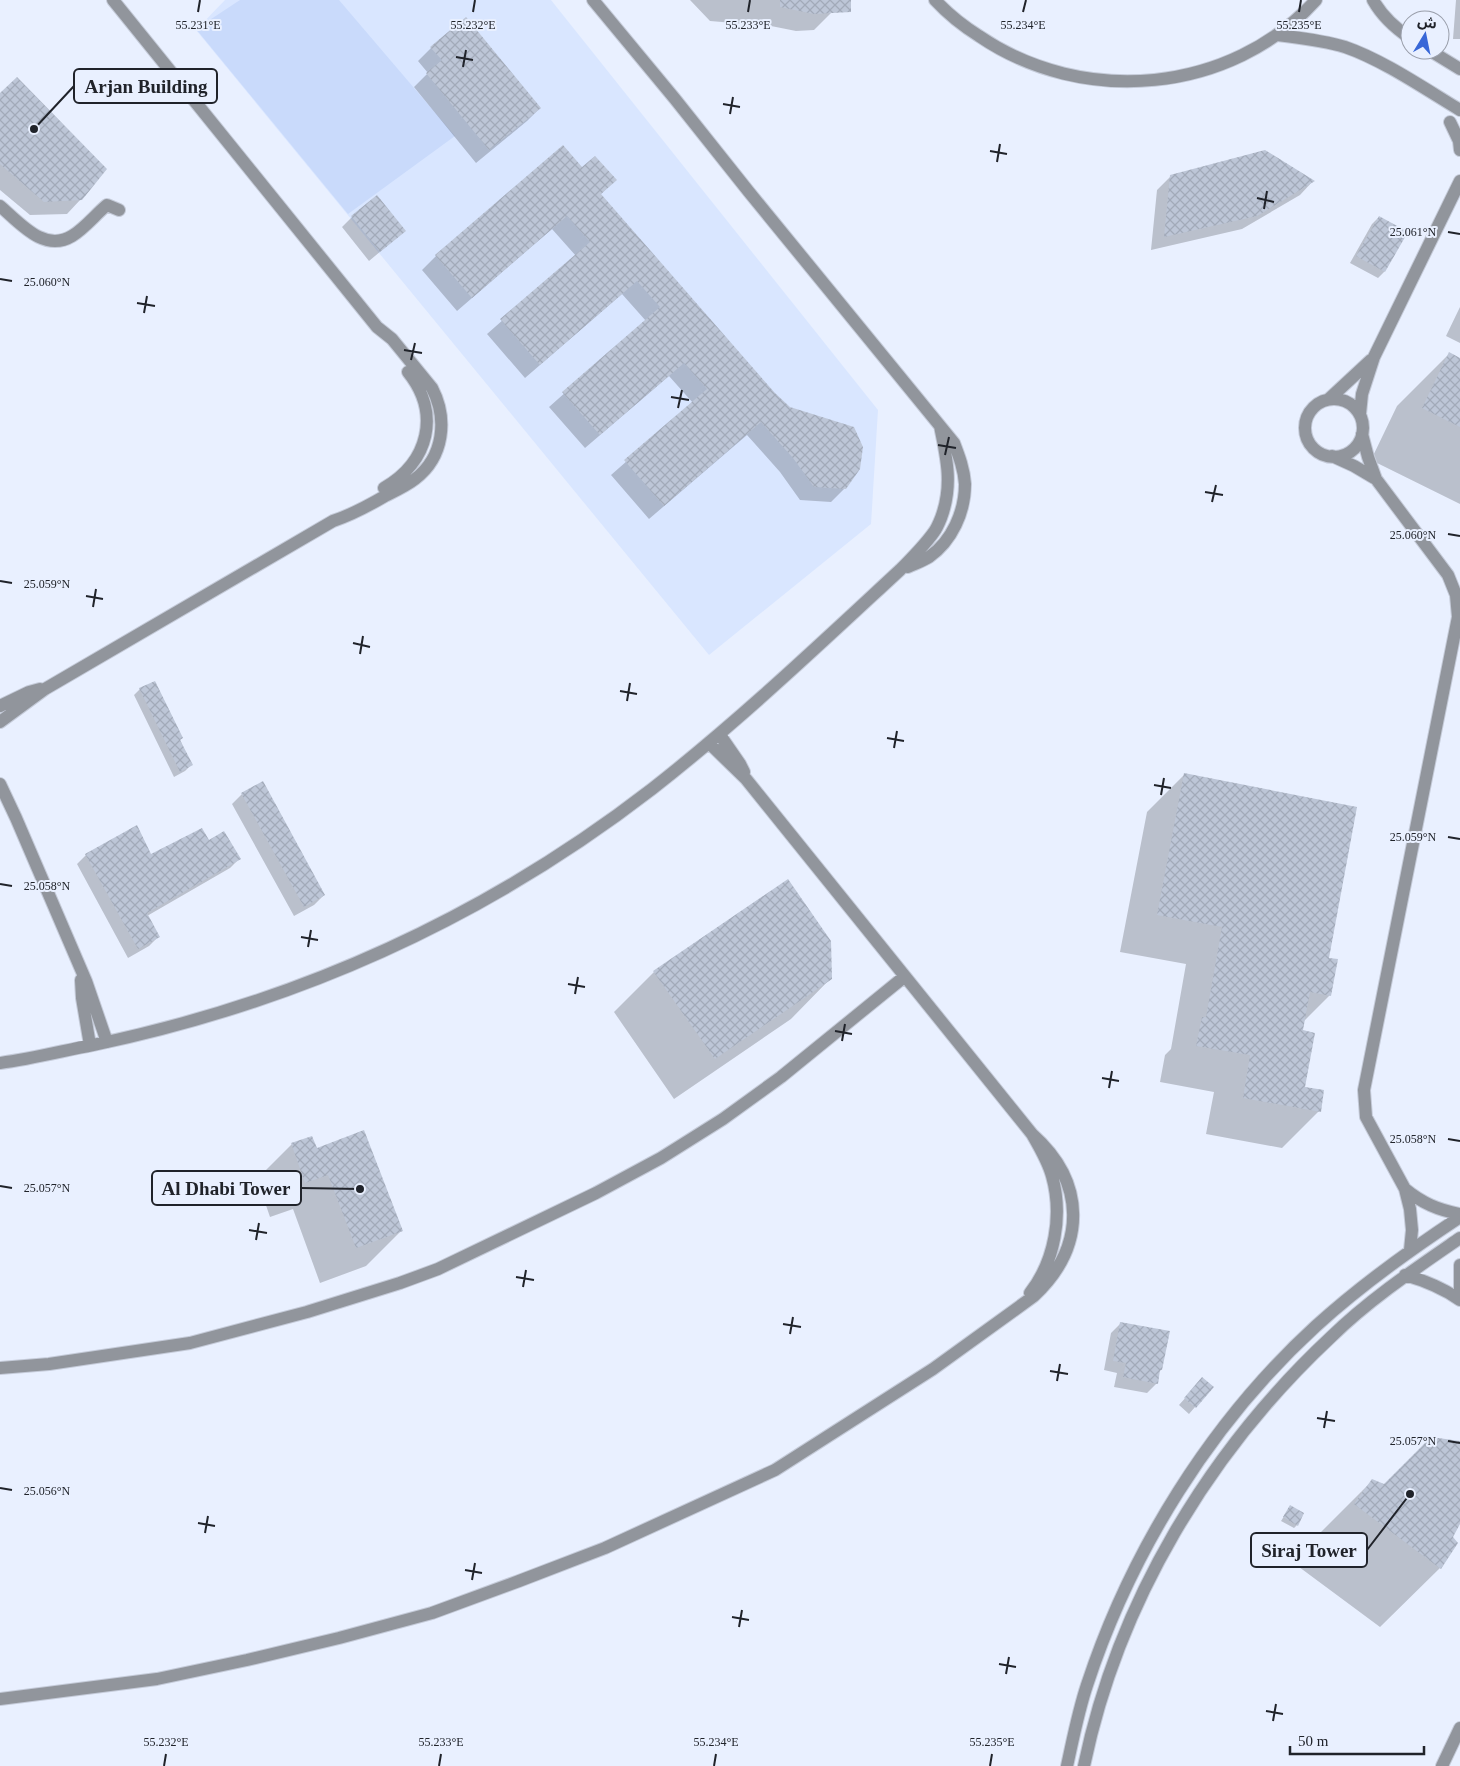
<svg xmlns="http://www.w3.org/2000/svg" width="1460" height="1766" font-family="'Times New Roman','Noto Sans Arabic',serif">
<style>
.built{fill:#d9e6ff}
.pitch{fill:#c9dafb}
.shadow{fill:#0003}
.building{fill:url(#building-cross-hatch)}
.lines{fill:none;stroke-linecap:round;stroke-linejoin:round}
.minor-casing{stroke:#c5cbd9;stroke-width:14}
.minor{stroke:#91959c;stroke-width:12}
.ticks{fill:none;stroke:#20232a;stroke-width:2}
.ticks-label{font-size:12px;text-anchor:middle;fill:#20232a;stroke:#e9f0ff;stroke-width:4;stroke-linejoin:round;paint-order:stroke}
.leader{fill:none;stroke:#20232a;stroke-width:2}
.callout-dot{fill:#20232a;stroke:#e9f0ff;stroke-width:2}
.callout{fill:#e9f0ff;stroke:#20232a;stroke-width:2}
.callout-label{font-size:19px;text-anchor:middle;font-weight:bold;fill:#20232a}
</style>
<defs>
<pattern id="building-cross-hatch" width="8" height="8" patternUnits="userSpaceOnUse" patternTransform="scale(1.25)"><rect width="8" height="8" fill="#bdc6d7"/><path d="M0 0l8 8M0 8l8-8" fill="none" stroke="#a2aab9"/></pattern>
</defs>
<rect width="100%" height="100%" fill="#e9f0ff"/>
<path class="built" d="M225 0H551L878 410 871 524 709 655 196 30Z"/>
<path class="pitch" d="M240 0H339L455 136 348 214 196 29Z"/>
<path class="shadow" d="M690 0H844L814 30 796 31 771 26 710 21Z
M1456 0H1460V39H1453Z
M431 48 540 108 527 121 476 163 414 87 428 73 418 61Z
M0 95 81 199 67 214 30 215 0 190Z
M563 146 582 169 615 180 600 195 845 488 831 502 800 500 780 472 747 435 649 519 611 475 693 403 669 376 585 448 549 407 646 321 622 294 525 378 487 334 576 256 552 229 457 311 422 270 436 256Z
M1171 176 1313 181 1300 195 1242 229 1151 250 1157 190Z
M352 217 405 231 369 261 342 227Z
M1379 217 1406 232 1384 272 1378 278 1350 263 1372 224Z
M1460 307V343L1446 336Z
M1449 354 1460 359V504L1371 460 1397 406Z
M155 682 191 765 185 771 174 777 134 695 140 689Z
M1184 775 1327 959 1330 995 1303 1022 1301 1031 1303 1088 1319 1111 1282 1148 1206 1134 1214 1092 1160 1082 1165 1055 1171 1049 1186 964 1120 952 1147 812Z
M242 794 324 895 314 905 294 916 232 804Z
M208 842 239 859 230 868 147 916 158 937 149 946 128 958 77 864 86 855 150 856Z
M654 972 831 978 791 1019 674 1099 614 1012Z
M292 1144 316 1149 401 1231 366 1266 320 1283 293 1209 270 1217 257 1179Z
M1121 1323 1161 1370 1159 1372 1157 1383 1147 1393 1114 1387 1117 1373 1104 1370 1111 1333Z
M1196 1386 1195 1407 1189 1414 1179 1405Z
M1460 1442V1522L1452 1537 1457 1543 1440 1568 1380 1627 1295 1564 1313 1540 1372 1481 1384 1485Z
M1290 1507 1297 1525 1294 1528 1281 1521Z"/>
<path class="building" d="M780 0H851V12L814 14 780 7Z
M466 17 541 108 489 150 426 73 442 60 430 47Z
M17 77 107 169 82 200 44 202 0 164V93Z
M563 145 582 167 595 156 617 180 601 194 775 393 790 407 854 427 863 447 860 469 846 489 814 487 793 458 761 422 664 506 624 460 707 389 684 363 600 435 562 392 660 307 637 281 540 365 500 319 590 242 567 216 472 298 435 255Z
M1265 150 1315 181 1257 216 1164 237 1170 175Z
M377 195 406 231 380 252 351 216Z
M1379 216 1408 232 1385 272 1356 256Z
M1449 352 1460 358V427L1422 408Z
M155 681 183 738 180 740 193 765 180 772 139 688Z
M1184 773 1357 807 1329 958 1338 959 1331 996 1310 992 1303 1030 1315 1033 1305 1087 1324 1090 1321 1112 1243 1098 1250 1055 1196 1046 1202 1017H1206L1222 927 1157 915Z
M263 781 325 895 304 907 241 793Z
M137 825 151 854 202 828 209 840 224 831 241 859 147 913 160 937 138 949 85 854Z
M788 879 831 941 832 979 715 1059 653 971Z
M364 1130 403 1231 356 1248 328 1175 305 1183 291 1143 312 1136 317 1148Z
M1120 1322 1170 1331 1162 1370H1160L1158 1384 1123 1377 1126 1363 1113 1361Z
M1202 1377 1214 1387 1196 1408 1184 1398Z
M1431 1437 1460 1441V1524L1453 1537 1458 1543 1441 1569 1354 1504 1372 1479 1384 1484Z
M1290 1505 1304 1513 1298 1526 1283 1517Z"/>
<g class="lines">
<g class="minor-casing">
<path id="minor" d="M593 0 675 99 749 192 954 443C959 456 964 469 965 484 965 512 952 541 929 557 923 561 914 564 908 567
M935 0C948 14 963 26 979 36 1083 107 1231 94 1316 0
M1373 0C1382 16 1395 28 1410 38
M1277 35C1300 38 1322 40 1345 47 1383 60 1425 89 1460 110
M1429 50 1460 69
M1450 122 1459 141 1460 150
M0 206C20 223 44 253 72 236 85 228 95 215 107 205L119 210
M1329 399 1371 360
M1305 428a29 29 0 1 1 58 0a29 29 0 1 1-58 0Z
M1360 414 1362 394 1374 357 1460 181
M1362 434 1368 457 1376 479 1448 575 1456 595 1458 617 1364 1090 1366 1117 1405 1189 1410 1209 1412 1230 1410 1250
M1332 456 1354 466 1376 479
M384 488C429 462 441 413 408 372
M0 706 29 692 40 689
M0 722 45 689 333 521C351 515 368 506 385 496 395 491 406 486 415 479 444 457 448 419 432 388L392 339 377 327 113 0
M720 735 740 764 744 772
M709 743 746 779 1032 1134C1040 1148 1048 1161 1052 1176 1063 1215 1055 1261 1030 1293
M0 784 16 818 86 981 107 1042
M81 980 82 998 90 1045
M0 1063C31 1059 62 1051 93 1045 299 1002 485 918 652 789 739 721 819 645 900 570 912 558 924 546 934 532 937 528 939 523 941 518 953 486 947 459 940 426
M1405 1189C1422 1203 1438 1210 1460 1214
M1460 1265V1291
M1405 1275C1426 1281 1443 1288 1460 1300
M0 1368 49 1364 190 1343 307 1312 400 1283 438 1269 596 1193 661 1158 723 1119 781 1077 904 977
M0 1699 157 1679 247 1660 339 1638 432 1613 519 1581 605 1548 775 1470 933 1369 1034 1296C1087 1246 1086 1182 1032 1134
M1067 1766C1073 1739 1078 1712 1087 1685 1131 1551 1211 1422 1316 1326 1361 1285 1410 1250 1460 1217
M1084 1766C1118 1602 1209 1451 1331 1337 1370 1299 1415 1269 1460 1238
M1442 1766 1460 1728"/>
</g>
<use href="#minor" class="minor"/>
</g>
<path class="ticks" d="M198 12 200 0M473 12 475 0M748 12 750 0M1023 12 1026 0M1299 12 1301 0M456 57 473 60M463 67 466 50M723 104 740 107M730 114 733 97M990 151 1007 154M997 162 1000 144M1257 198 1274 202M1264 209 1267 191M1448 232 1460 234M0 279 12 281M137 303 155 306M144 313 147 296M404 350 422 353M411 360 415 343M671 397 689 400M678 408 682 390M938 445 956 448M945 455 949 437M1205 492 1223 495M1212 502 1216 485M1448 534 1460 536M0 581 12 583M86 596 103 599M93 607 96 589M353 643 370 647M360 654 363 636M620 691 637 694M627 701 630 683M887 738 904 741M894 748 897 731M1154 785 1171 788M1161 795 1164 778M1448 837 1460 839M0 884 12 886M301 937 318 940M308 947 311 930M568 984 585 987M575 994 578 977M835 1031 852 1034M842 1041 845 1024M1102 1078 1119 1081M1109 1088 1112 1071M1448 1139 1460 1141M0 1186 12 1188M249 1230 267 1233M256 1240 259 1223M516 1277 534 1280M523 1287 526 1270M783 1324 801 1327M790 1334 793 1317M1050 1371 1068 1374M1057 1381 1060 1364M1317 1418 1335 1421M1324 1428 1327 1411M1448 1441 1460 1443M0 1488 12 1490M198 1523 215 1526M205 1533 208 1516M465 1570 482 1573M472 1580 475 1563M732 1617 749 1620M739 1627 742 1610M999 1664 1016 1667M1006 1674 1009 1657M1266 1711 1283 1714M1273 1721 1276 1704M164 1766 166 1754M439 1766 441 1754M714 1766 716 1754M990 1766 992 1754"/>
<g class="ticks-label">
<text x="198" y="29">55.231°E</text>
<text x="473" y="29">55.232°E</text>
<text x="748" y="29">55.233°E</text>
<text x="1023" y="29">55.234°E</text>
<text x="1299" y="29">55.235°E</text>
<text x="1413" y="236">25.061°N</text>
<text x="47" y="286">25.060°N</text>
<text x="1413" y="539">25.060°N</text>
<text x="47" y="588">25.059°N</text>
<text x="1413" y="841">25.059°N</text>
<text x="47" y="890">25.058°N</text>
<text x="1413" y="1143">25.058°N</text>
<text x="47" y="1192">25.057°N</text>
<text x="1413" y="1445">25.057°N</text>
<text x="47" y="1495">25.056°N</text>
<text x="166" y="1746">55.232°E</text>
<text x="441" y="1746">55.233°E</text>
<text x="716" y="1746">55.234°E</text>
<text x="992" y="1746">55.235°E</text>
</g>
<path class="leader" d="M34 129L74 86M360 1189L301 1188M1410 1494L1367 1550"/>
<g class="callout-dot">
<circle cx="34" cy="129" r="5"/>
<circle cx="360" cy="1189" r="5"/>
<circle cx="1410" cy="1494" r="5"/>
</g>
<g class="callout">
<rect x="74" y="69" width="143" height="34" rx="5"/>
<rect x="152" y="1171" width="149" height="34" rx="5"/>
<rect x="1251" y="1533" width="116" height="34" rx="5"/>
</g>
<g class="callout-label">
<text x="146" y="93">Arjan Building</text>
<text x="226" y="1195">Al Dhabi Tower</text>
<text x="1309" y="1557">Siraj Tower</text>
</g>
<g transform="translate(1425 35) rotate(10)"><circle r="24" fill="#e9f0ff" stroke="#999eaa"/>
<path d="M0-4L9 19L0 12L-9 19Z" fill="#3867d7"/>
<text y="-8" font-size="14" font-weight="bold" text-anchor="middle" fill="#20232a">ش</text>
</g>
<path d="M1290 1746v8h134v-8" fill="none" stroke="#20232a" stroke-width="2.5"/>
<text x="1298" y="1746" font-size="15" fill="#20232a" stroke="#e9f0ff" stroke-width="4" paint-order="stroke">50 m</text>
</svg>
